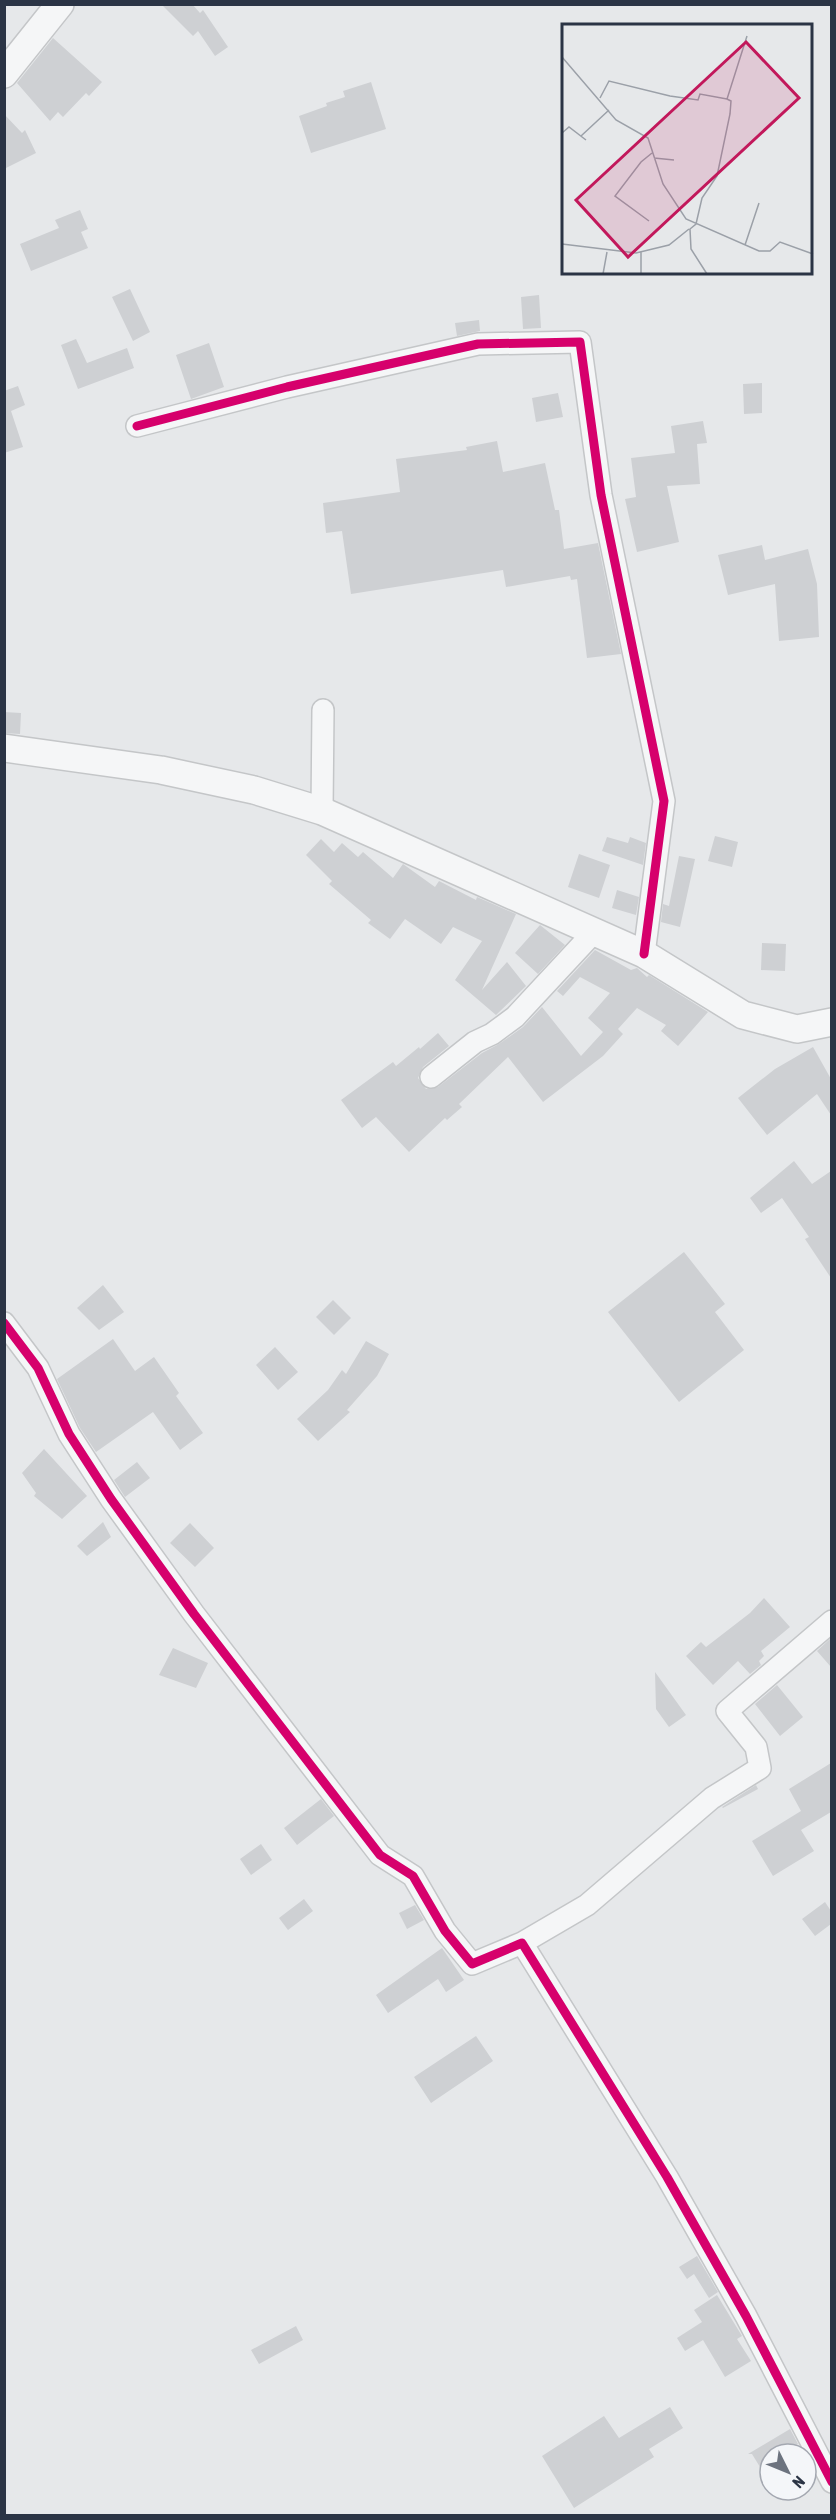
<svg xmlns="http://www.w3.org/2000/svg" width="836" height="2520" font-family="'Asap Condensed',sans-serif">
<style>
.building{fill:#ced0d3}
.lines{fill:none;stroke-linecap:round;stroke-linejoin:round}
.minor-casing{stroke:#c4c6c8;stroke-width:24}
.tertiary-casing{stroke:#c4c6c8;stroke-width:30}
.minor{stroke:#f5f6f7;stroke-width:21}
.tertiary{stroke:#f5f6f7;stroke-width:27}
.cycleway-casing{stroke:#f4f6f9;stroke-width:13}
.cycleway{stroke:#d6006c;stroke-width:9}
.inset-road{fill:none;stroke:#9ba0a8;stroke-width:1.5}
.view{fill:#c2185b;fill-opacity:0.15;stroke:#c2185b;stroke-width:3}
.inset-edge{fill:none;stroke:#2b3445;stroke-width:3}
</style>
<rect width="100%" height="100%" fill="#e6e8ea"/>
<path class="building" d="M161 4H192L200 13 203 10 228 47 215 56 198 31 193 36Z
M53 38 102 82 89 96 86 93 63 117 58 112 50 121 17 83Z
M371 82 386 129 311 153 299 116 327 106 326 103 345 97 343 91Z
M4 114 22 133 25 130 36 153 4 169Z
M80 210 88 229 81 232 88 248 31 271 20 244 59 228 55 220Z
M130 289 150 332 133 341 112 297Z
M539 295 541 328 523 329 521 297Z
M479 320 480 331 457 336 455 323Z
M76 339 87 363 127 348 134 368 78 389 61 345Z
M209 343 224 387 191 399 176 355Z
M762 383V413L744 414 743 384Z
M18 386 25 405 11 411 23 447 4 453V391Z
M558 393 563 417 536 422 532 398Z
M703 421 707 443 697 444 700 484 667 486 679 542 637 552 625 499 636 497 631 458 675 453 671 426Z
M497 441 503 472 545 463 555 510H559L564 549 598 543 621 654 587 658 577 579 571 580 570 576 506 587 503 570 351 594 342 531 326 533 323 503 400 492 396 459 467 450 466 447Z
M762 545 765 560 808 549 817 584 819 637 779 641 775 584 728 595 718 555Z
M4 712 21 713 20 734 4 733Z
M715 836 738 842 732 867 708 861Z
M607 837 628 843 630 837 646 843 643 865 602 851Z
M321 839 334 852 342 843 358 857 363 852 393 878 403 864 435 887 439 881 476 900 477 897 516 914 482 990 507 962 526 986 496 1015 455 980 482 941 453 927 441 944 405 919 390 939 368 923 371 920 329 884 332 881 306 855Z
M579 854 610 865 599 898 568 887Z
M679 856 695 859 680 927 661 922 663 904 669 906Z
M617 890 639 897 636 915 612 908Z
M540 925 565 945 538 974 515 953Z
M762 943 786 944 785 971 761 970Z
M595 950 631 970 637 968 647 977 649 975 708 1012 678 1046 661 1031 666 1025 637 1008 618 1029 623 1034 603 1056 543 1102 508 1057 459 1104 462 1107 447 1120 445 1118 409 1152 376 1117 362 1128 341 1100 393 1062 396 1066 419 1047 420 1049 438 1033 449 1046 423 1067 418 1078 426 1089 438 1087 482 1053 499 1044 523 1027 542 1007 581 1056 603 1032 588 1018 610 993 580 977 563 996 557 991Z
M813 1047 831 1079V1115L817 1094 767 1135 738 1098 775 1069Z
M794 1161 812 1184 831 1171V1278L805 1239 809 1237 782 1198 761 1213 750 1198Z
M684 1252 725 1304 715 1312 744 1350 679 1402 608 1312Z
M103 1285 124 1312 99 1330 77 1308Z
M333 1300 351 1318 334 1335 316 1317Z
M113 1339 135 1371 154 1357 179 1393 176 1396 203 1433 180 1450 153 1412 96 1452 80 1428 57 1379Z
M366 1341 389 1354 377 1376 347 1410 350 1412 318 1441 297 1419 328 1390 342 1370 346 1374Z
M275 1347 298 1372 278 1390 256 1365Z
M44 1449 87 1496 62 1519 34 1496 36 1493 22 1473Z
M137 1462 150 1478 125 1497 114 1480Z
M103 1522 111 1537 87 1556 77 1546Z
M190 1523 214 1548 195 1567 170 1543Z
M764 1598 790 1627 761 1651 764 1656 759 1661 761 1665 750 1674 738 1661 713 1685 686 1656 701 1642 706 1647 750 1613Z
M831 1638V1667L817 1651Z
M173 1648 208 1663 196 1688 159 1675Z
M655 1672 686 1715 669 1727 656 1709Z
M777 1685 803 1717 780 1736 755 1704Z
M831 1763V1812L801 1830 814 1851 773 1876 752 1841 801 1811 789 1789Z
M756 1785 758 1789 723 1808 722 1807Z
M321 1799 334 1816 297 1845 284 1828Z
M261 1844 272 1860 251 1875 240 1859Z
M304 1899 313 1911 288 1930 279 1918Z
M825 1902 831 1911V1924L815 1936 802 1919Z
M415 1905 424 1920 407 1929 399 1913Z
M442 1948 464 1980 446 1992 438 1979 388 2013 376 1995Z
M476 2036 493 2061 431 2103 414 2077Z
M697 2256 718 2292 709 2298 694 2274 687 2279 679 2267Z
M717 2295 742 2336 737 2339 751 2361 725 2377 703 2340 685 2351 677 2338 702 2322 694 2310Z
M296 2326 303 2340 259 2364 251 2350Z
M670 2407 683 2428 649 2449 654 2457 574 2508 542 2456 604 2416 619 2438Z
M790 2429 798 2444 782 2454H770V2461L760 2467 752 2454H748Z"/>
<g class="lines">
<g class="minor-casing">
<path id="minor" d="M137 426 287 387 478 344 580 342 601 495 664 801 644 954
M322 811 323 710
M431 1077 475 1042 492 1034 515 1017 594 932
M4 1323 38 1368 69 1434 111 1499 194 1614 380 1855 413 1876 445 1931 472 1964 522 1943 667 2177 746 2316 832 2482
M522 1943 587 1905 712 1798 760 1768 756 1747 727 1711 832 1621"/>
</g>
<g class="tertiary-casing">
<path id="tertiary" d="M4 74 60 4
M4 748 161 770 254 790 322 811 644 954 743 1015 797 1029 832 1022"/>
</g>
<use href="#minor" class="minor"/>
<use href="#tertiary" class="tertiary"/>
<g class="cycleway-casing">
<path id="cycleway" d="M137 426 287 387 478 344 580 342 601 495 664 801 644 954
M4 1323 38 1368 69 1434 111 1499 194 1614 380 1855 413 1876 445 1931 472 1964 522 1943 667 2177 746 2316 832 2482"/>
</g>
<use href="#cycleway" class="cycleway"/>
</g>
<g transform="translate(562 24)">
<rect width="250" height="250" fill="#e6e8ea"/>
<path class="inset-road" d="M0 33 54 96 86 114 101 160 124 195 197 227H208L218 218 251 230M38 74 47 57 108 72 136 76 138 70 165 75M0 109 7 103 24 116M19 112 47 86M92 134 112 136M87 197 53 172 79 138 90 129M0 220 74 229 107 221 127 205M183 221 197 179M79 228V250M41 250 45 228M145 250 129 225 128 205 134 200 140 174 155 152 168 90 169 77 165 75 185 12"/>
<path class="view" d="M184 18 237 74 66 233 14 176Z"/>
<rect width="250" height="250" class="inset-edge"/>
</g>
<rect width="836" height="2520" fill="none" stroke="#2b3445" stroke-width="12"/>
<g transform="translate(788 2472) rotate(133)"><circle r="28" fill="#f4f6f9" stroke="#a4a8b1" stroke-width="1.5"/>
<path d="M0-4.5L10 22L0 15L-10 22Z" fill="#6c737f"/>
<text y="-9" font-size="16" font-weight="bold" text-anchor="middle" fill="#2b3445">N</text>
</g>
</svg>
